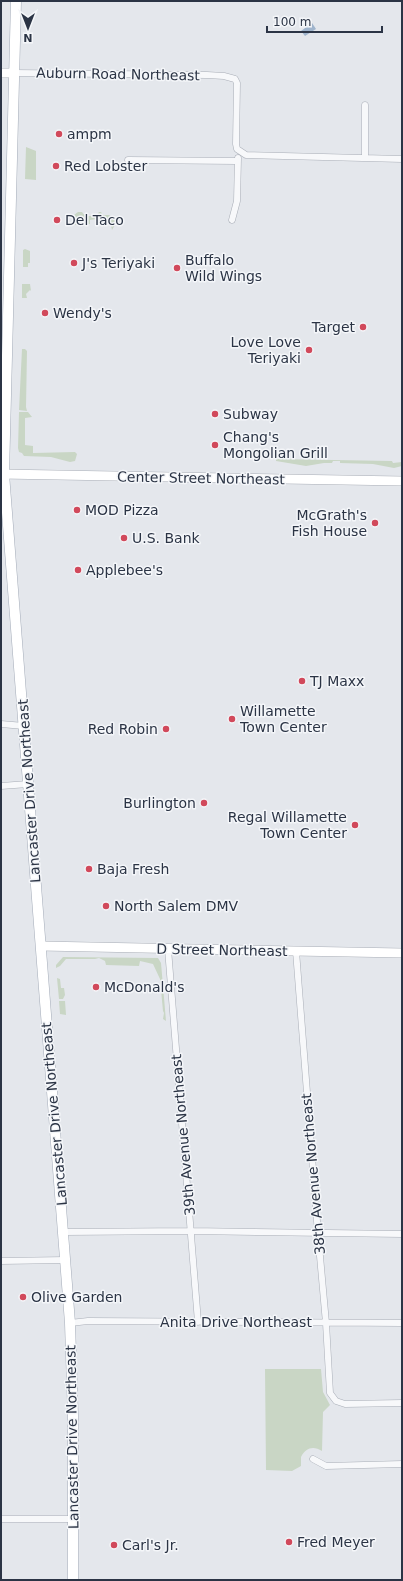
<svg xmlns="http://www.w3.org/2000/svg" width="403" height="1581" font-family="'DejaVu Sans',sans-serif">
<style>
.green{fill:#c9d6c5}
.water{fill:#9fb4cc}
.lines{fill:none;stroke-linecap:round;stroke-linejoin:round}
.street-casing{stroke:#a9aeb7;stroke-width:7}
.secondary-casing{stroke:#a9aeb7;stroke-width:10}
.primary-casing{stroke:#a3abb8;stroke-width:11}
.street{stroke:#f7f8fa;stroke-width:6}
.secondary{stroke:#fff;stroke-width:9}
.primary{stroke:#fff;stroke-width:10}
.poi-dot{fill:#d1495b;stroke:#f4f6f9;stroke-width:1.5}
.labels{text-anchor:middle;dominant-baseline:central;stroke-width:3;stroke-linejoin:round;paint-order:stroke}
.street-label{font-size:14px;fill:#2b3445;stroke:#f4f6f9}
.poi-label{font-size:14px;fill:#2b3445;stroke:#f4f6f9;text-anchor:start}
</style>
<rect width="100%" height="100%" fill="#e4e7ec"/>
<path class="green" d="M26 147 36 151V180L25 179Z
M78 212H82L85 216H96L99 212H101L103 215H109L116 220V223L112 230 110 221C107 219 94 219 90 220V224L74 225V215Z
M25 249 30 251V263H28V267H23V250Z
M22 284H30L31 291 30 290 26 294 27 298H22Z
M22 349H25L27 351 26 407 27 411 19 410Z
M19 412H28L32 417 25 418V445L33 446V453L75 452 77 454 75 461 70 462 51 457 24 456 22 453 19 452 18 448Z
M276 459 392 461 393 463 402 462V466L394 468 373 464 340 463V461H333L332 463H324L306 466 276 461Z
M63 957 158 958 161 963 166 1021 163 1019 164 1013 163 1011 160 979 153 964 140 961 139 966 106 965 105 961 99 958 95 959H66L60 966 56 968V965Z
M57 978 60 979 61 988H64L65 995 63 999H59Z
M59 1001H65L66 1015 60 1014Z
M265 1369H321L323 1392 330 1405 323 1412 322 1451C314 1446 306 1447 301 1457V1466L292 1471 266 1470Z"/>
<path class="water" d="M312 23 316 29 305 36 301 31Z"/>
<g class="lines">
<g class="street-casing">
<path id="street" d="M14 73 207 75 224 76 235 79 237 83 236 144 237 149 246 155 402 159
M365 158V105
M128 160 237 161
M232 220 237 201 238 158
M1 724 24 726
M1 786 28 784
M168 949 198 1322
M296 951 318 1234 326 1323 330 1393 336 1401 345 1404 402 1403
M64 1232 191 1231 402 1234
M1 1261 66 1260
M70 1323 88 1321 402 1323
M313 1459 326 1466 402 1464
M1 1519H74"/>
</g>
<g class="secondary-casing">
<path id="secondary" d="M1 73H14
M1 474 402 481
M41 946 402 953"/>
</g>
<g class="primary-casing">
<path id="primary" d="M16 1 4 474 70 1323 73 1416V1580"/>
</g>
<use href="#street" class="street"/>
<use href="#secondary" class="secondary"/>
<use href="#primary" class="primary"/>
</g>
<g class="poi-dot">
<circle cx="59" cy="134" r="4"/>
<circle cx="56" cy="166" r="4"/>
<circle cx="57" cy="220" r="4"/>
<circle cx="74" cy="263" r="4"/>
<circle cx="177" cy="268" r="4"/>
<circle cx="45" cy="313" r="4"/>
<circle cx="363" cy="327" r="4"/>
<circle cx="309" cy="350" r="4"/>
<circle cx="215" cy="414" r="4"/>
<circle cx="215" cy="445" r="4"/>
<circle cx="77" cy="510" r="4"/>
<circle cx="375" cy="523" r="4"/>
<circle cx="124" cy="538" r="4"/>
<circle cx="78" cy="570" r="4"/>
<circle cx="302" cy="681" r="4"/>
<circle cx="232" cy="719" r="4"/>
<circle cx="166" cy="729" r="4"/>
<circle cx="204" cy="803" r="4"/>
<circle cx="355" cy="825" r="4"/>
<circle cx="89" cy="869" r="4"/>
<circle cx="106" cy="906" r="4"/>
<circle cx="96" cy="987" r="4"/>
<circle cx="23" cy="1297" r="4"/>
<circle cx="289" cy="1542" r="4"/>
<circle cx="114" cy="1545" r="4"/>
</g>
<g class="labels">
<g class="street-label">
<text transform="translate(118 74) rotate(1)">Auburn Road Northeast</text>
<text transform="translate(201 478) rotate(1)">Center Street Northeast</text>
<text transform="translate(29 791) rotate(-94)">Lancaster Drive Northeast</text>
<text transform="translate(222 950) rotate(1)">D Street Northeast</text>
<text transform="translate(54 1114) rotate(-95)">Lancaster Drive Northeast</text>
<text transform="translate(183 1135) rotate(-95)">39th Avenue Northeast</text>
<text transform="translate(313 1174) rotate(-95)">38th Avenue Northeast</text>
<text x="236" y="1322">Anita Drive Northeast</text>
<text transform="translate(72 1437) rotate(-91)">Lancaster Drive Northeast</text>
</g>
<g class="poi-label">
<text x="67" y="134">ampm</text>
<text x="64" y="166">Red Lobster</text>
<text x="65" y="220">Del Taco</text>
<text x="185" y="260">Buffalo<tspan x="185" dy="16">Wild Wings</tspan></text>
<text x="82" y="263">J's Teriyaki</text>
<text x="53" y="313">Wendy's</text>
<text x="355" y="327" text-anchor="end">Target</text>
<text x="301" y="342" text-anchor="end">Love Love<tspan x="301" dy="16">Teriyaki</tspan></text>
<text x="223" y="414">Subway</text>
<text x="223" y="437">Chang's<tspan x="223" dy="16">Mongolian Grill</tspan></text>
<text x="85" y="510">MOD Pizza</text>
<text x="367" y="515" text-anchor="end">McGrath's<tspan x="367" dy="16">Fish House</tspan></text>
<text x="132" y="538">U.S. Bank</text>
<text x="86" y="570">Applebee's</text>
<text x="310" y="681">TJ Maxx</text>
<text x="240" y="711">Willamette<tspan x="240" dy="16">Town Center</tspan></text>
<text x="158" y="729" text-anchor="end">Red Robin</text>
<text x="196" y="803" text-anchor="end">Burlington</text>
<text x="347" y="817" text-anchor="end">Regal Willamette<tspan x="347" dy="16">Town Center</tspan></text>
<text x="97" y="869">Baja Fresh</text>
<text x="114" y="906">North Salem DMV</text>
<text x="104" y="987">McDonald's</text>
<text x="31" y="1297">Olive Garden</text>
<text x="297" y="1542">Fred Meyer</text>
<text x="122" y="1545">Carl's Jr.</text>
</g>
</g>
<rect width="403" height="1581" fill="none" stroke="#2b3445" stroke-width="4"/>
<g transform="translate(28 28) rotate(180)" stroke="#f4f6f9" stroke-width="3" paint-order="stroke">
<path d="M0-3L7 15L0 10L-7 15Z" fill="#2b3445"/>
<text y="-6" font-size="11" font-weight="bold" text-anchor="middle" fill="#2b3445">N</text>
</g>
<path d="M267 26v6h115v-6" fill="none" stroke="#2b3445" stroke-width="2"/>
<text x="273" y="26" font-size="12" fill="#2b3445" stroke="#f4f6f9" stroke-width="3" paint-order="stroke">100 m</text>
</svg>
